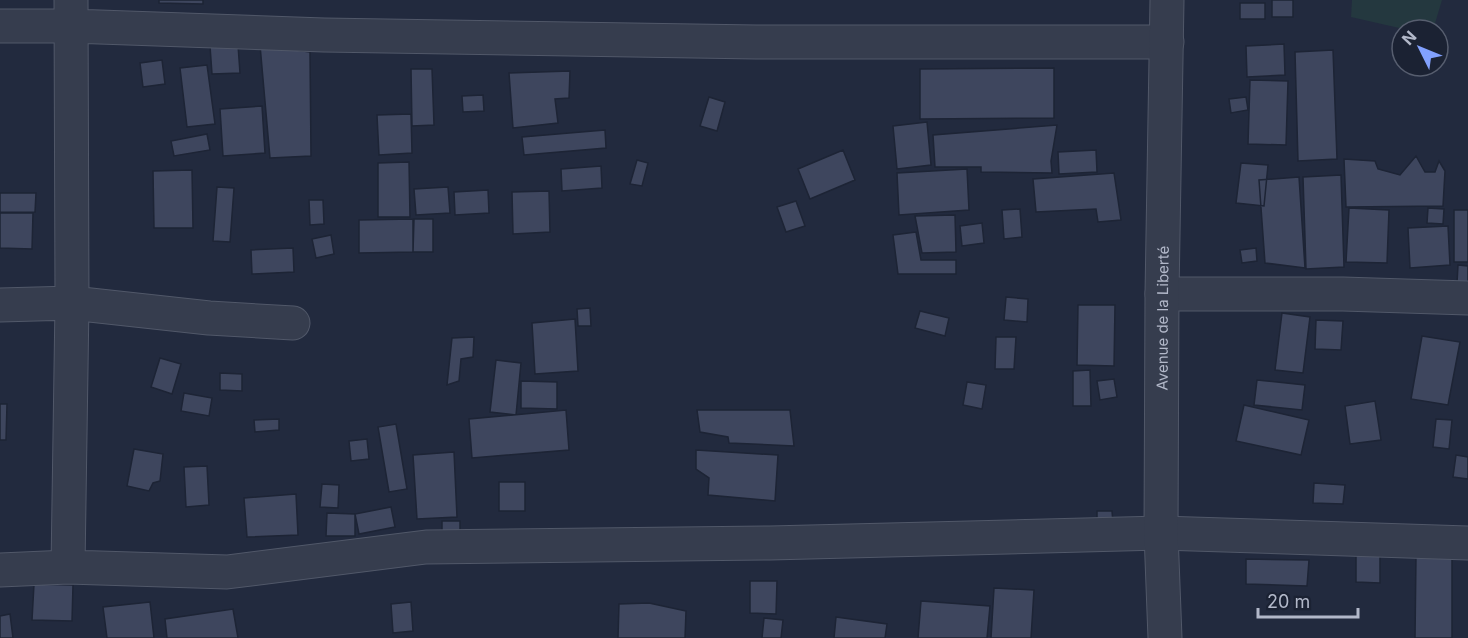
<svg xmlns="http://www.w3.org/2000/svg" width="1468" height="638" font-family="Inter,sans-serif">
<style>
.green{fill:#24383f}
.building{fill:#3e465e;stroke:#1d2435;stroke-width:1.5}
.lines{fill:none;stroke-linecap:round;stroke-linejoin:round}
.minor-casing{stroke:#515869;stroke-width:35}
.tertiary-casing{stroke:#515869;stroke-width:35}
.minor{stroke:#363d4e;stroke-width:33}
.tertiary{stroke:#363d4e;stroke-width:33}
.labels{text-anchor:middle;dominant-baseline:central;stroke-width:5;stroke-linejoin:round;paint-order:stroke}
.street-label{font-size:15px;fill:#b2b8c9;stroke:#1b2233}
</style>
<rect width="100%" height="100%" fill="#222a3e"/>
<path class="green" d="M1352 0H1442L1433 30H1408L1351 17Z"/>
<path class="building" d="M159 0H203V4L159 3Z
M1272 0H1293V17H1272Z
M1240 3H1265V19H1240Z
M1284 44 1285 75 1247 77 1246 46Z
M238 45 240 73 212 74 210 46Z
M260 45 310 52 311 156 270 158Z
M1333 50 1337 159 1298 161 1295 52Z
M162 60 165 84 143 87 140 63Z
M207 65 215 124 187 127 180 68Z
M1054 68V118L920 119V69Z
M411 69H432L434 125 412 126Z
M570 71 569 98 555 99 558 123 513 128 509 73Z
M1250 80 1288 81 1286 145 1248 144Z
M483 95 484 111 463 112 462 96Z
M709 97 725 102 717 131 700 126Z
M1246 97 1248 110 1231 113 1229 99Z
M262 106 265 153 223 156 220 109Z
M411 114 412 153 379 155 377 115Z
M927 122 931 165 897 169 893 126Z
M1057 125 1051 161 1052 173 981 172V167H935L933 135Z
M605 130 606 148 524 155 522 137Z
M207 134 210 150 174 156 171 141Z
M843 150 855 180 810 199 798 169Z
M1096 150 1097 172 1059 174 1058 152Z
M1416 156 1425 172H1435L1439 161 1445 171 1443 206 1346 207 1344 159 1375 161 1378 169 1400 175Z
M637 160 648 163 642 186 630 184Z
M409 162 410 217H378V163Z
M1241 163 1268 165 1264 206 1236 203Z
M601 166 602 188 562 191 561 169Z
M967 169 969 210 899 215 897 173Z
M192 170 193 228H154L153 171Z
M1114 173 1121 220 1098 222 1096 209 1036 212 1033 179Z
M1341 175 1344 267 1306 269 1303 177Z
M1299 177 1305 268 1265 263 1259 180Z
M217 187 234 188 230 242 213 241Z
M448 187 450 213 416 215 414 189Z
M488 190 489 213 455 215 454 192Z
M549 191 550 232 513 234 512 192Z
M0 193H36L35 212 0 213Z
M309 200H323L324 224 310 225Z
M796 201 805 226 786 232 777 207Z
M1349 208 1389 210 1387 263 1346 262Z
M1428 208 1444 209 1443 224 1427 223Z
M1020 209 1022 237 1004 239 1002 210Z
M1454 210H1468V262H1454Z
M0 212 33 213 32 249 0 248Z
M955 215 956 252 922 253 915 216Z
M413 219V252L359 253V220Z
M414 219H433V252H413Z
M982 223 984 243 962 246 960 226Z
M1448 226 1450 265 1410 268 1408 228Z
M916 232 921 260H956V274H898L893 235Z
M331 235 334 254 316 258 312 239Z
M293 248 294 272 252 274 251 250Z
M1256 248 1257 261 1242 263 1240 250Z
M1458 265 1468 266V284L1457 283Z
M1006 297 1028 299 1027 322 1004 320Z
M1078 305H1115L1114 366 1077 365Z
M590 308 591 326H578L577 309Z
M920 311 949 318 945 336 915 328Z
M1282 313 1310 317 1303 373 1275 370Z
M575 319 578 371 535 374 532 323Z
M1316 320 1343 321 1341 350 1315 349Z
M1422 336 1460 342 1448 405 1411 399Z
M474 337 473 357 461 359 459 381 447 385 452 338Z
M996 337H1016L1014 369H995Z
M160 358 181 364 172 394 151 387Z
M496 360 521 363 516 415 490 412Z
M1090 370 1091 406H1073V371Z
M220 373 242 374V391L220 390Z
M1114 379 1117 397 1100 400 1097 381Z
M1257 380 1305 385 1302 410 1254 405Z
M521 381 557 382V409L521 408Z
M967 382 986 385 982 409 963 405Z
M184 393 212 398 209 416 181 411Z
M1375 401 1381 440 1350 444 1345 406Z
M0 404H7L6 440H0Z
M1244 405 1309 420 1301 455 1236 441Z
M566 410 569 450 472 458 469 419Z
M697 410H790L794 446 729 443 728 437 700 432Z
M279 419V430L255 432 254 420Z
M1436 419 1452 420 1449 449 1433 447Z
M396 424 407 489 389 492 378 427Z
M367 439 369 459 351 461 349 441Z
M134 449 163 454 160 481 153 483 149 491 127 486Z
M696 450 778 455 775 501 708 495 709 478 696 469Z
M454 452 457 517 417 519 413 455Z
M1456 455 1468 457V479L1453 477Z
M207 466 209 505 186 507 184 467Z
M499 482H525V511H499Z
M1314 483 1345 485 1343 504 1313 503Z
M322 484 339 485 338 508 320 507Z
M296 494 298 535 247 537 244 498Z
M391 507 395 527 359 534 355 514Z
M1097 511H1112L1113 523 1097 524Z
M327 513 355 514V536H326Z
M442 521H460V533H442Z
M1356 555H1380V583L1356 582Z
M1416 556H1452V638H1415Z
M1246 559 1309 560 1307 586 1246 584Z
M750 581H777L776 614 750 613Z
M34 584 73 585 72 621 32 620Z
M994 588 1034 590 1031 638H991Z
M921 601 990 606 987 638H918Z
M150 602 154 638H107L103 607Z
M411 602 413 631 393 633 391 604Z
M649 603 686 611 685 638H618L619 604Z
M233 609 238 638H167L165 619Z
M10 614 13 638H0V616Z
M836 617 887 624 885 638H834Z
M764 618 783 620 781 638H762Z"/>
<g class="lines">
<g class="minor-casing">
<path id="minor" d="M0 26H71L324 35 756 42H1167
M1162 294H1343L1468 298
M0 305 72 303 209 318 293 323
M68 567 72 303 71 0
M0 570 68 567 227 572 426 547 770 543 1161 533 1468 543"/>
</g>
<g class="tertiary-casing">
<g id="tertiary">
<path id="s1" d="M1165 638 1161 533 1162 294 1167 0"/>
</g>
</g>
<use href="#minor" class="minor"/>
<use href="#tertiary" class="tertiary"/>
</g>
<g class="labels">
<g class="street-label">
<text stroke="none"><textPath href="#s1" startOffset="320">Avenue de la Liberté</textPath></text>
</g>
</g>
<g transform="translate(1420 48) rotate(313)"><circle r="28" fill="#1b2233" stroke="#575e6f" stroke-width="1.5"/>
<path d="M0-4.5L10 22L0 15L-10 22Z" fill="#82a1fe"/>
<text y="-9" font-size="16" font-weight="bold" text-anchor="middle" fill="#b2b8c9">N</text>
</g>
<path d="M1258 608v9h100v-9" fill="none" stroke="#b2b8c9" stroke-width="3"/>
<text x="1267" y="608" font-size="18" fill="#b2b8c9" stroke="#1b2233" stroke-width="4.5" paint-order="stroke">20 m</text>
</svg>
